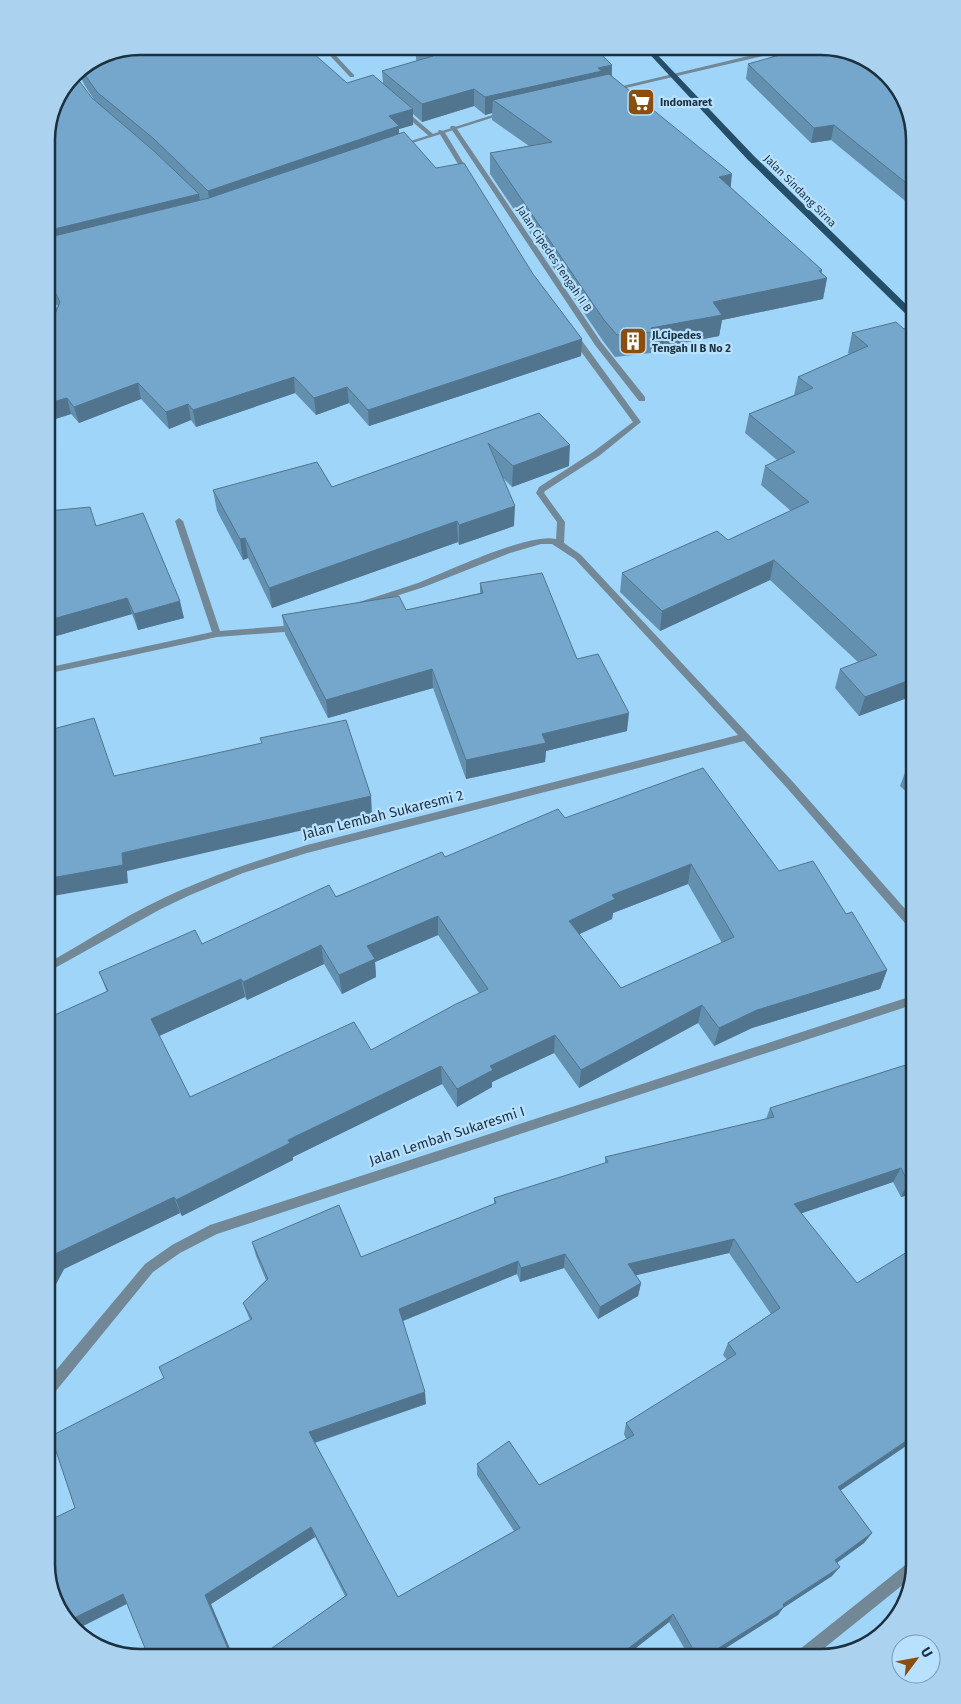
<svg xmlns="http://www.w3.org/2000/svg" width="961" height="1704" font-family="'Fira Sans',sans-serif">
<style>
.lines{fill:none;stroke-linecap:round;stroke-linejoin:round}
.minor{fill:#738897;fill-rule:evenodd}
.tertiary{fill:#738897;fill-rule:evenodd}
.primary{fill:#254e69;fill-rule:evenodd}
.wall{fill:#6490af;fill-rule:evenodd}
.shaded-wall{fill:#51758e}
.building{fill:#74a7cb;stroke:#51758e;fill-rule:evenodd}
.labels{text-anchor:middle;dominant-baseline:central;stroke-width:4.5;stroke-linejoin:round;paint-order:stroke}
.far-poi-label{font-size:11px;font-weight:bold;fill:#1c313f;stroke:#b7e1ff;text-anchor:start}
.far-street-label{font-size:11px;fill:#1c313f;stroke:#b7e1ff}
.street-label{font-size:14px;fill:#1c313f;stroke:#b7e1ff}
.rim{fill:none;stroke:#1c313f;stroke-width:2.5}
</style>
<rect width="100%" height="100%" fill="#a0d5fa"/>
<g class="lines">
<path class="minor" d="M321 46H327L354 75V77H350Z
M401 110H405L433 134V136H429L401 112Z
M451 126H455L601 342 645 397V401H639L595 345 450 127Z
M439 130 444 131 470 174 469 175 464 174 438 131Z
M46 297 57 308 62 318 58 329 46 339V333L52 326 54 318 46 304Z
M571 334H577L641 422 599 456 545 491 544 493 565 522 564 543 581 555 793 782 915 920V931L911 930 787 788 744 741 307 853 243 873 188 896 159 910 46 973V964C91 939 134 910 181 890 222 872 264 858 307 845L738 735 575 559 552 544H541L510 553 424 587 362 607H356L355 605 356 603C377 596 398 590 418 583 447 572 529 532 556 539L557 522 536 493 539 487 593 452 633 422 571 338Z
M179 518 183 521 220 631 283 626 296 622 299 623 300 625 299 627 284 632 217 637 46 674V668L212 632 175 521Z
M915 995V1004L217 1234 180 1253 153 1272 51 1397 46 1398V1382L145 1264 172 1245 210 1225Z
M914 1560 915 1564 910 1579 812 1658H793L795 1653 909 1562Z"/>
<path class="tertiary" d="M782 48 785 50 784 51 613 91 610 89Z
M502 112 507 113 403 146 398 145Z"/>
<path class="primary" d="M642 46H649L754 156 915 313V321L912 320 748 160Z"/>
</g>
<path class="wall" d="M415 46H593L612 65V76L827 278 823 299 722 320 719 336 651 349V353L615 357 603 341 490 174V153L529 146 492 120V113L485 115 474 106 422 122 413 114V125L399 129V133L533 274 582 339 581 356 369 426 349 403 316 415 295 393 196 427 191 420 169 429 141 399 79 423 71 414 46 422V299L48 302 52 317 55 314 58 306 46 296V134L92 98 95 101 85 86 78 72H76L104 53 347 83H383L382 71 417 61 416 60V47Z
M757 46H827L915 140V209L831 140 811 143 746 79 748 64 773 57 770 55 771 48 762 50Z
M915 325V695L859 716 835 688 840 669 858 662 770 580 660 631 620 592 622 573 728 540 791 511 761 485 765 466 777 460 745 433 749 414 794 395 798 377 849 354 848 353 852 333 904 329Z
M539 413 569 466 512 487 503 478 514 526 459 545 458 542 272 608 248 558 243 560 217 511 213 490 332 487Z
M46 509 48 511 96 526 184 618 138 630 132 614 46 639Z
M480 583 577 659 627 731 546 751 545 762 466 779 433 688 328 718 285 634 282 615 406 610 480 593Z
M915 763V800L900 786 907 767Z
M565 818 779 871 846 914 887 970 880 989 752 1028 714 1046 698 1023 579 1088 554 1053 492 1082V1087L457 1107 442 1084 293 1157V1160L182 1216 180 1213 64 1269 46 1303V1019L107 992 99 972 202 944 445 857ZM688 884 722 943 621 988 579 934 612 919 613 913ZM438 935 479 993 371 1050 190 1097 159 1036 245 997 247 1000 324 964 342 994 376 977 375 962Z
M915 1062V1193L901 1197 893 1182 801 1213 841 1491 872 1533 864 1543 837 1563 832 1576 783 1608 778 1615 710 1658H690L669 1622 623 1658H258L345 1596 315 1537 211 1604H127L77 1629 54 1600 75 1508 164 1378 250 1320 243 1303 266 1280 256 1256 252 1242 361 1257 494 1204V1198L605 1163V1157L766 1119 770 1108ZM729 1253 771 1314 728 1343 723 1355 727 1360 626 1423 624 1434 626 1439 539 1485 477 1464V1475L514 1531 398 1597 315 1443 426 1404 403 1321 517 1274 520 1282 564 1268 598 1319 638 1296 641 1283 635 1275Z"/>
<path class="shaded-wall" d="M762 46H771V48L762 50Z
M612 65 611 82 493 100 492 113 485 115V97L598 68Z
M474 89V106L422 122V104Z
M413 109V125L399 129V142L210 207 208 191 389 116Z
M834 125 831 140 811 143 814 128Z
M732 174 730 195 719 177Z
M199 194 201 209 46 248V231Z
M822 270 820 279 827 278 823 299 722 320 719 336 651 349 653 332 651 328 713 302Z
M48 302 52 318 46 330V308Z
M582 339 581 356 369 426 368 410Z
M294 377 295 393 196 427 193 410Z
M138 383 141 399 79 423 74 407Z
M347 387 349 403 316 415 314 398Z
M67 398 71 414 46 422V404Z
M188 404 191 420 169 429 166 412Z
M570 445 569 466 512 487 513 466Z
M515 506 514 526 459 545V525Z
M457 521 458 542 272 608 269 588Z
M245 538 248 558 243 560 240 539Z
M774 560 770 580 660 631 662 611Z
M127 598 132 614 46 639V621Z
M180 601 184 618 138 630 134 614Z
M432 669 433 688 328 718 326 700Z
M915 678V695L859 716 865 697Z
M629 713 627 731 546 751 545 762 466 779V760L542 734Z
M371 796 372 814 127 871 128 883 47 897 48 899 46 900V879L122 853Z
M691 864 688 884 613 913 612 919 567 940 569 921 612 895Z
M438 916V935L375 962 376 977 342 994 339 975 367 946Z
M321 945 324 964 247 1000 243 982Z
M887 970 880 989 752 1028 714 1046 719 1028 757 1010Z
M241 979 245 997 157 1037 151 1019Z
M702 1005 698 1023 579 1088 581 1070Z
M555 1035 554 1053 492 1082V1087L457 1107V1089L490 1066Z
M441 1066 442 1084 293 1157V1160L182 1216 176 1200 288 1140Z
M901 1168 893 1182 788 1218 794 1204Z
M915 1181V1193L901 1197 908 1182Z
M174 1197 180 1213 64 1269 46 1303V1271L55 1254Z
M734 1239 729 1253 625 1278 628 1264Z
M565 1254 564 1268 520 1282 521 1268Z
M518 1261 517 1274 400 1322 399 1309Z
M641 1283 638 1296 598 1319 600 1307Z
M425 1392 426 1404 313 1443 309 1432Z
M915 1435V1440L831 1497 838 1487Z
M311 1527 315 1537 211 1604 234 1658H232L205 1595Z
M872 1533 864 1543 828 1569 835 1560Z
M840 1567 832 1576 783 1608 778 1615 710 1658H703Z
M123 1594 130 1602 77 1629 70 1620Z
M673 1614 669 1622 623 1658H616Z"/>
<path class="building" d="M140 46H305L347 83 373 75 413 109 389 116 399 126 208 191 154 139 97 92 81 69 104 53Z
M420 46H593L612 65 598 68 602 71 485 97 474 89 422 104 382 71 433 56Z
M780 46H827L878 65 907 104 915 140V190L834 125 814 128 748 64 790 52Z
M74 74 92 98 154 151 199 194 46 231V134Z
M609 74 732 174 719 177 822 270 819 271 827 278 713 302 722 315 651 328 653 332 617 335 604 320 490 153 552 142 493 100Z
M404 132 436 168 464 163 533 274 582 339 368 410 347 387 314 398 294 377 193 410 188 404 166 412 138 383 74 407 67 398 46 404V400H48L50 396 46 387V321L55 314 60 302 54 290 46 283V238L209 198Z
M896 322 904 329 915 325V678L865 697 840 669 877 655 774 560 662 611 622 573 717 531 728 540 809 502 765 466 795 452 749 414 813 388 798 377 868 346 852 333Z
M539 413 570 445 513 466 488 443 515 506 459 525 457 521 269 588 245 538 240 539 213 490 317 462 332 487Z
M90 507 96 526 143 513 180 601 134 614 127 598 46 621V509L48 511Z
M542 573 577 659 598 654 629 713 542 734 546 743 466 760 432 669 326 700 282 615 399 596 406 610 483 593 480 583Z
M94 718 114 776 262 743 260 738 346 720 371 796 122 853 123 865 46 879V731Z
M915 763V774L907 767Z
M703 768 779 871 813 861 846 914 852 912 887 970 757 1010 719 1028 702 1005 581 1070 555 1035 490 1066 493 1070 457 1089 441 1066 288 1140 290 1143 176 1200 174 1197 55 1254 46 1271V1019L108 991 99 972 195 930 202 944 329 885 336 897 442 852 445 857 558 809 565 818ZM691 864 734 937 621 988 569 921 615 899 612 895ZM438 916 488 989 456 1004 371 1050 354 1022 190 1097 151 1019 241 979 243 982 321 945 339 975 375 959 367 946Z
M915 1062V1181L908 1182 901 1168 794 1204 857 1283 915 1247V1435L838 1487 872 1533 835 1560 840 1567 783 1604 784 1607 703 1658H698L673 1614 616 1658H258L347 1595 311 1527 205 1595 232 1658H149L123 1594 70 1620 54 1600 46 1564V1522L75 1508 51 1436 164 1378 159 1367 252 1319 243 1303 268 1279 252 1242 339 1205 361 1257 496 1203 494 1198 608 1162 605 1157 774 1117 770 1108ZM734 1239 780 1308 728 1343 736 1354 626 1423 634 1435 539 1485 509 1441 477 1464 520 1528 398 1597 309 1432 425 1392 399 1309 518 1261 521 1268 565 1254 600 1307 641 1283 628 1264Z"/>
<defs>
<g id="supermarket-square" transform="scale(1.4375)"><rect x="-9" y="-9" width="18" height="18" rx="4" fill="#8b4e0d" stroke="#b7e1ff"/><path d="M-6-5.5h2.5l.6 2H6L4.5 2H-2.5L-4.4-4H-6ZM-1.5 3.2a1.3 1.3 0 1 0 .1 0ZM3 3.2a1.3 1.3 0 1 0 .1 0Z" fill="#fff"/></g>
<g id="building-square" transform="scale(1.4375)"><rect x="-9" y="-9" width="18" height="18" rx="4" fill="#8b4e0d" stroke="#b7e1ff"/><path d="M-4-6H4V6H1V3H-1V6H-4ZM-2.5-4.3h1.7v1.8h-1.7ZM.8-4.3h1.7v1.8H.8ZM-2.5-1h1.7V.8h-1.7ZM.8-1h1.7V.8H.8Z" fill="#fff"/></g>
</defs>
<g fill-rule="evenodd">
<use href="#supermarket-square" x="641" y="102"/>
<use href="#building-square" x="633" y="341"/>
</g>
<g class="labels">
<g class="far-poi-label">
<text x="660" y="102">Indomaret</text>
<text x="652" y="335">Jl.Cipedes<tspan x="652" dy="13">Tengah II B No 2</tspan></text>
</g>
<g class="far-street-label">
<text transform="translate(800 191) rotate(45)">Jalan Sindang Sirna</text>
<text transform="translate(554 259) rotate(56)">Jalan Cipedes Tengah II B</text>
</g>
<g class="street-label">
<text transform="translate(383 815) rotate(-14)">Jalan Lembah Sukaresmi 2</text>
<text transform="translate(447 1136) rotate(-18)">Jalan Lembah Sukaresmi I</text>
</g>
</g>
<path d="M0 0H961V1704H0ZM140 55H821A85 85 0 0 1 906 140V1564A85 85 0 0 1 821 1649H140A85 85 0 0 1 55 1564V140A85 85 0 0 1 140 55Z" fill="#abd3f0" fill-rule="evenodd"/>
<path class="rim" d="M140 55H821A85 85 0 0 1 906 140V1564A85 85 0 0 1 821 1649H140A85 85 0 0 1 55 1564V140A85 85 0 0 1 140 55Z"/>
<g transform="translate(916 1659) rotate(58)"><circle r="24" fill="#b7e1ff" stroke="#799bb2"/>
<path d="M0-4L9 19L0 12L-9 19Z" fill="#8b4e0d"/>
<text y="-8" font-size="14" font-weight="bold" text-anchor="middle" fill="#1c313f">U</text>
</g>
</svg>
